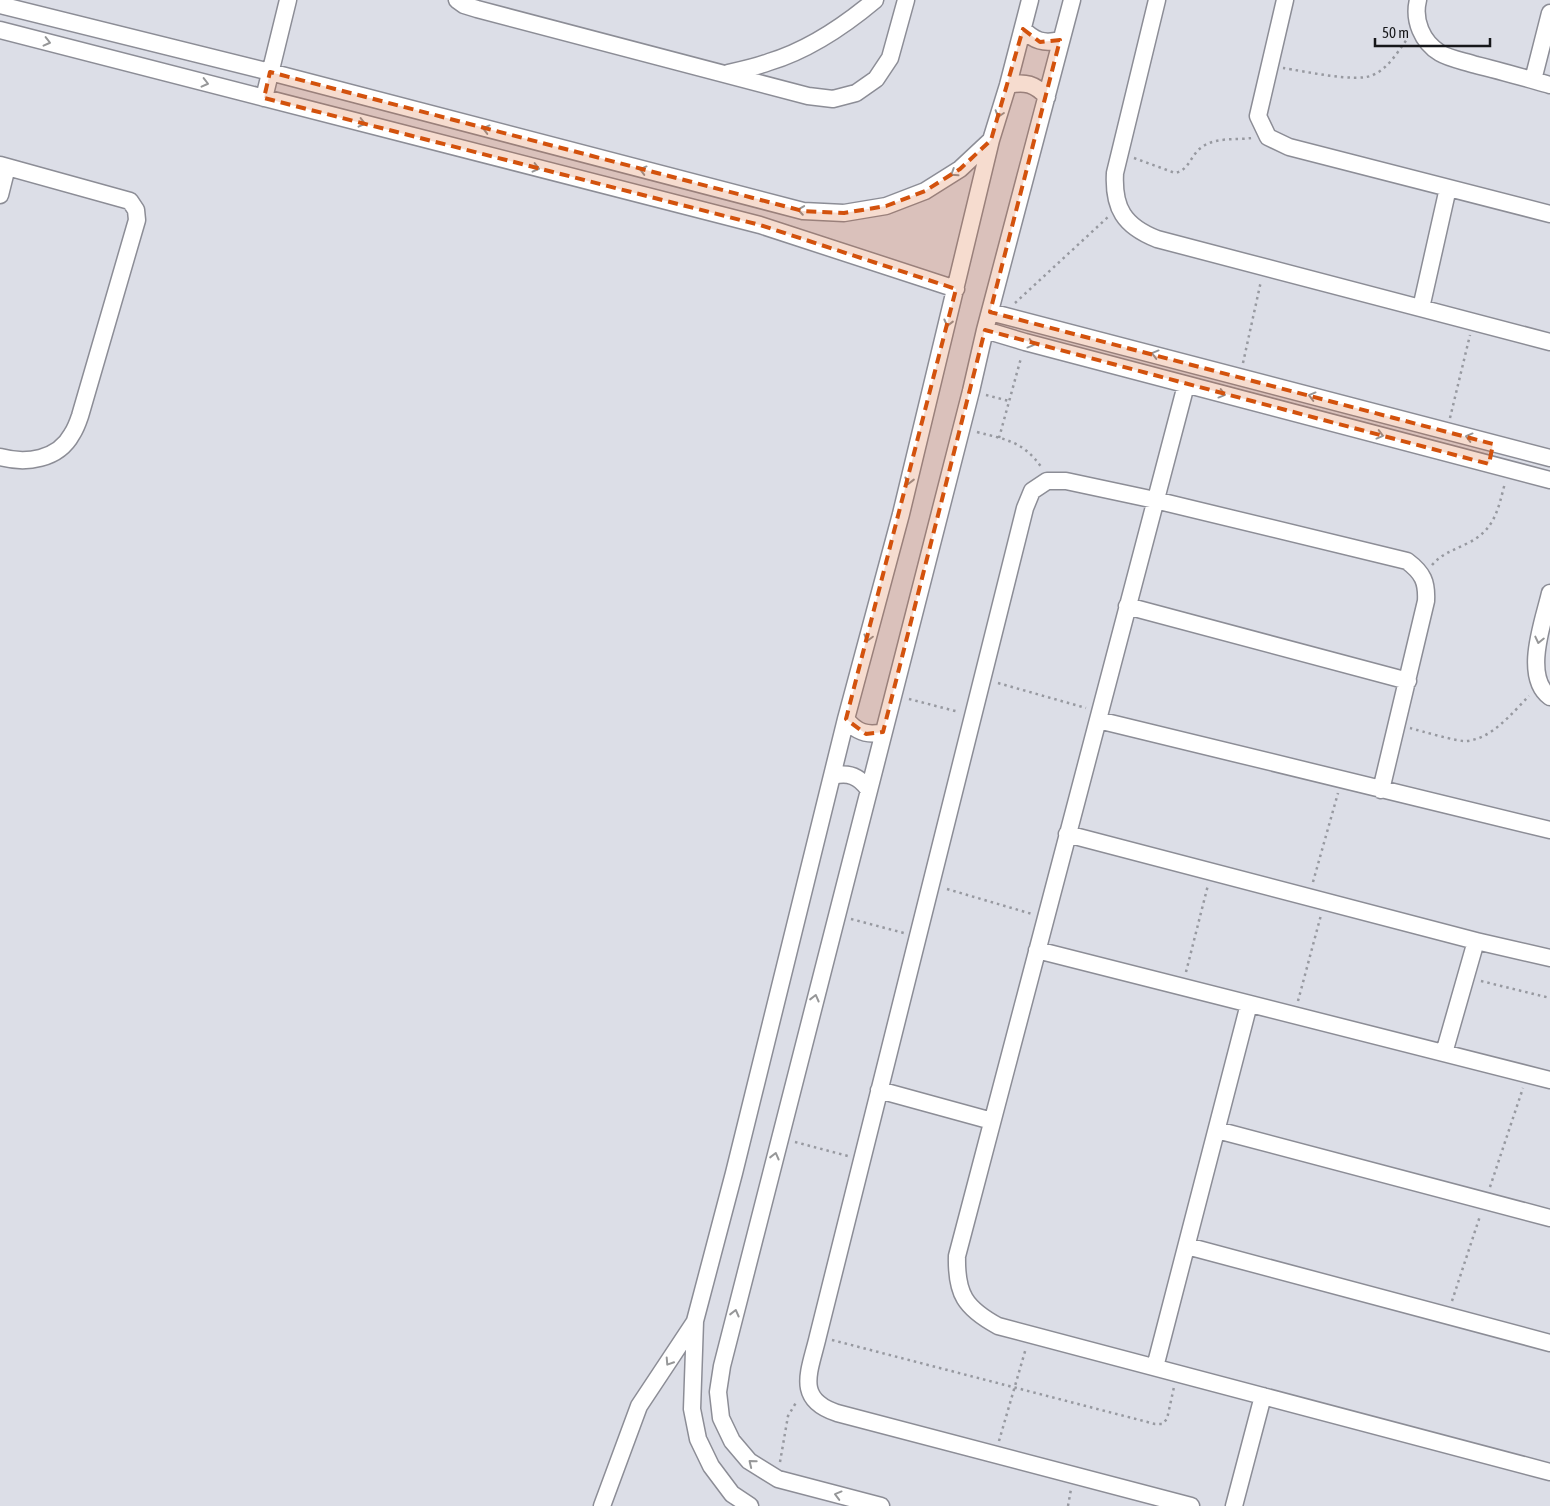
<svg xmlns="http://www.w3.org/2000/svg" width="1550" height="1506" font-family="'Asap Condensed',sans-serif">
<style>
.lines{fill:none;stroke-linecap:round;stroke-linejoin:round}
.minor-casing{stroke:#8c8d96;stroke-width:19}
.path{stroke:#9799a0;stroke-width:2.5;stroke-dasharray:2.5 4;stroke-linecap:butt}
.minor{stroke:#fff;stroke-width:16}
.oneway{stroke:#969798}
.marked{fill:#d3520d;fill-opacity:0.2;stroke:#d3520d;stroke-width:4;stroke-dasharray:10 6;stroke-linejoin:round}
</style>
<rect width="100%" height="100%" fill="#dcdee7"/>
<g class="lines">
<g class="minor-casing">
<path id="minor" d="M457 0 464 5 477 9 808 96 833 99 856 93 876 79 890 58 906 0
M1157 0 1115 173C1113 208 1124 226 1157 239L1550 342
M1285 0 1258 116 1268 137 1289 147 1550 214
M1418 0C1413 20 1422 42 1440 53 1450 59 1464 61 1476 65 1501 71 1525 78 1550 85
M0 5 270 72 803 211 844 213 886 206 925 191 960 169 991 140
M1023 29C1034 41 1044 44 1060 40
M0 30 760 225 956 289
M728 73C742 70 756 67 769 62 809 50 844 26 875 0
M1533 80 1550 13
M1008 85C1025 81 1035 84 1047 97
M264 98 288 0
M0 165 130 201 136 210 137 220 80 416C78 422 76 428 72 434 58 460 26 464 0 457
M0 195 7 167
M1421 308 1448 188
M990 312 1550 458
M985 330 1025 342 1550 480
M1186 385 957 1256C956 1294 965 1308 998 1326L1550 1472
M1550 593C1544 620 1522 676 1550 697
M1127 606 1408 681
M846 719C856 732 867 736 883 732
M1098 720 1550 830
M833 776C848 772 859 776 868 789
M1067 834 1476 941 1550 958
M1037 950 1550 1080
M1444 1053 1476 941
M879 1090 992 1121
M1217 1130 1550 1218
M1187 1246 1550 1343
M1155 1367 1249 1004
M602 1506 639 1406 694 1323
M750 1506 732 1494 711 1466 698 1439 692 1409 695 1321 734 1173 846 719 901 514 991 140 1008 85 1030 0
M881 1506 778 1479 749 1461 732 1441 721 1418 718 1392 722 1366 971 391 985 330 1072 0
M1191 1506 837 1413C794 1399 810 1371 818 1336L1025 508 1032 491 1047 481H1066L1155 500 1407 561C1423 573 1427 582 1426 601L1381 790
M1234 1506 1263 1396"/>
</g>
<path class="path" d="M1283 68C1303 71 1357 83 1373 75 1389 68 1398 51 1408 38
M1134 158 1175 173C1190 170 1190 155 1202 147 1215 137 1237 140 1252 138
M1015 303 1108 217
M1243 363 1261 281
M986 395 1009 401
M1450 418 1470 335
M977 432C1007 440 1023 441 1042 468
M999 438 1021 358
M1432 565C1442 553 1455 550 1468 543 1495 530 1498 509 1505 483
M998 683 1086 708
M909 699 959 712
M1410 728C1421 731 1458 742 1467 741 1493 738 1512 713 1529 696
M1313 882 1338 793
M947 889 1032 914
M851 919 904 933
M1186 972 1208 885
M1481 981 1550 998
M1298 1001 1321 915
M795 1142 848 1156
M1490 1187 1523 1088
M1452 1301 1480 1216
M832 1340 1155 1424H1162L1167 1419 1174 1387
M999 1441 1026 1348
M780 1462 788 1416 797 1401
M1068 1506 1071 1489"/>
<use href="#minor" class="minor"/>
</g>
<defs><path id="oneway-chevron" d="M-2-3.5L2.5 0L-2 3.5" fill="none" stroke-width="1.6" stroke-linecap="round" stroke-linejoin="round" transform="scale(1.25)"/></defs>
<g class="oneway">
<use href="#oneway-chevron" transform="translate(47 42) rotate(14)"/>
<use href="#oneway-chevron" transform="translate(205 83) rotate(14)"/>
<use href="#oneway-chevron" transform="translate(999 114) rotate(108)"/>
<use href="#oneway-chevron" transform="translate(362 123) rotate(14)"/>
<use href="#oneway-chevron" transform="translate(486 129) rotate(-165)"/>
<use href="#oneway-chevron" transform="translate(536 168) rotate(14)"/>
<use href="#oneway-chevron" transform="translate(643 170) rotate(-165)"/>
<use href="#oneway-chevron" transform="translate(954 173) rotate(147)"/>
<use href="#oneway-chevron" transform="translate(801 210) rotate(-171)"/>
<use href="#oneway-chevron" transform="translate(948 323) rotate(104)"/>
<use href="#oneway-chevron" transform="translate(1031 344) rotate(15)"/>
<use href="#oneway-chevron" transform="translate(1155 354) rotate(-165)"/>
<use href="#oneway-chevron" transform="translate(1222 394) rotate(15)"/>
<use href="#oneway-chevron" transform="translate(1312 396) rotate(-165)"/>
<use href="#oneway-chevron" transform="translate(1380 435) rotate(15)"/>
<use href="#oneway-chevron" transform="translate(1469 437) rotate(-165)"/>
<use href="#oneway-chevron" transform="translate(909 481) rotate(104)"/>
<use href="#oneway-chevron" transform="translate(868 638) rotate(105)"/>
<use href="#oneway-chevron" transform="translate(1539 640) rotate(103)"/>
<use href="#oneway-chevron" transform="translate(815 998) rotate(-76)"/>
<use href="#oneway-chevron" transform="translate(775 1156) rotate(-76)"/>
<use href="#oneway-chevron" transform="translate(735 1313) rotate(-76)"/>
<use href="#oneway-chevron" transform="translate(669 1362) rotate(123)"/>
<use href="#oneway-chevron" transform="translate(752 1463) rotate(-141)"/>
<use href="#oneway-chevron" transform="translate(838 1495) rotate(-165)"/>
</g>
<path class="marked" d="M1023 29 1040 42 1060 40 990 312 1493 444 1489 464 985 330 883 732 866 734 846 719 956 289 760 225 264 98 270 72 803 211 844 213 886 206 925 191 960 169 991 140Z"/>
<path d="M1375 38v8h115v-8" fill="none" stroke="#16171a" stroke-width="2.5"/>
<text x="1382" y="38" font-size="15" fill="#16171a" stroke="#dcdee7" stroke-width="4" paint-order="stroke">50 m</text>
</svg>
